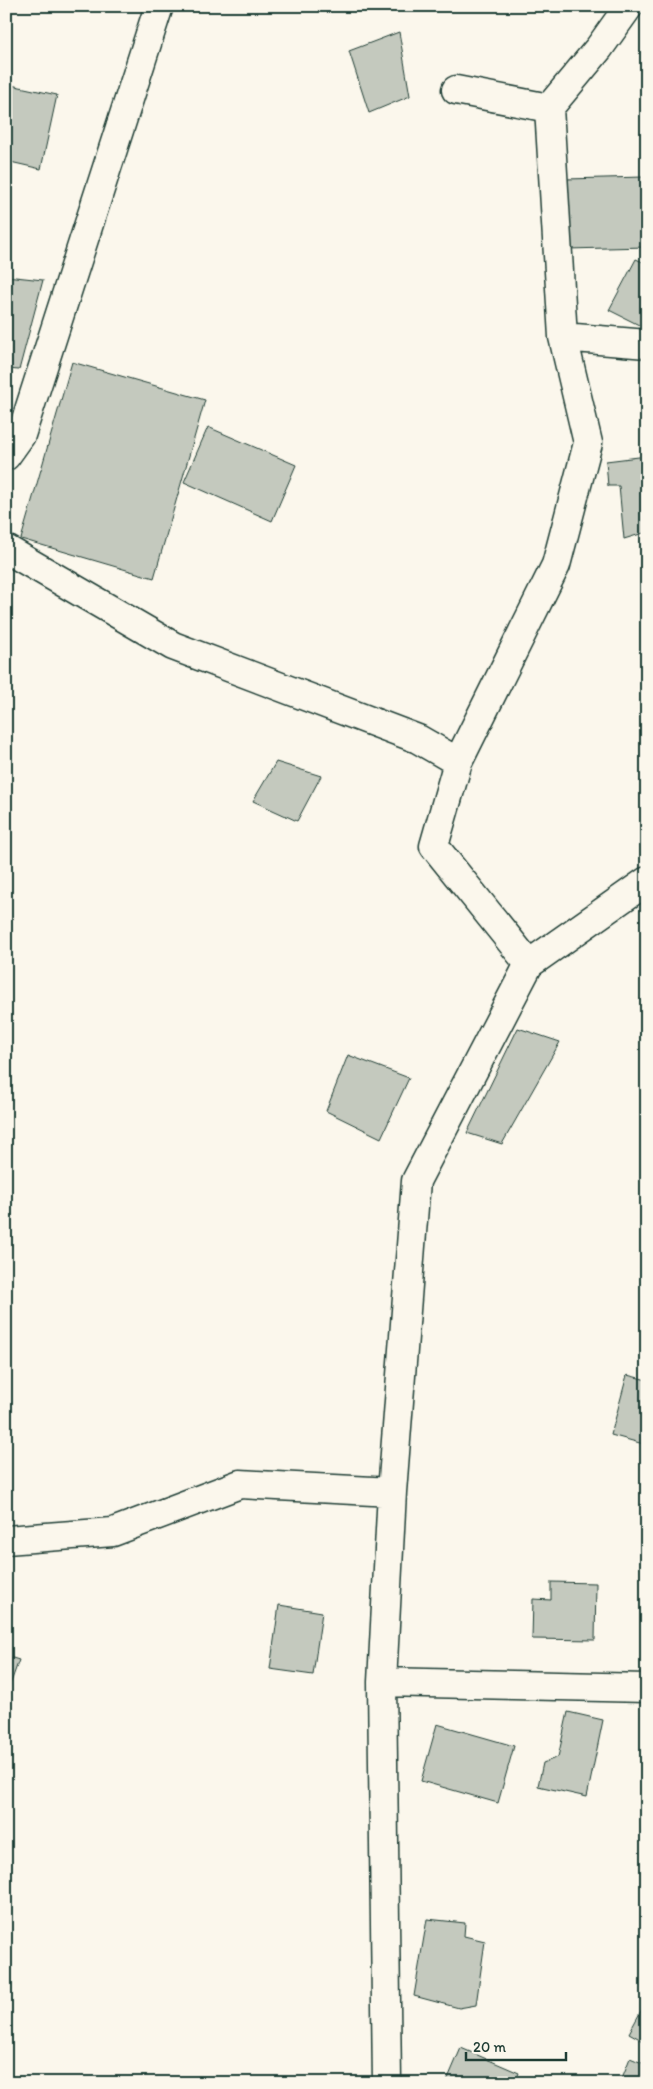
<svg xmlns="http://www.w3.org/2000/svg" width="653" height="2089" font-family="Itim,sans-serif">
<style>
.building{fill:#c4c9be;stroke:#1f3d34}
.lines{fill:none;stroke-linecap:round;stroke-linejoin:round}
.street-casing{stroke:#1f3d34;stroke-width:31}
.street{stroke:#fbf7ec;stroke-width:28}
</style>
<rect width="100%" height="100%" fill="#fbf7ec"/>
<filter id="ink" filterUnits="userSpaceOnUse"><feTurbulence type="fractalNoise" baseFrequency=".02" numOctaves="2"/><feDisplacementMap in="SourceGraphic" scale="10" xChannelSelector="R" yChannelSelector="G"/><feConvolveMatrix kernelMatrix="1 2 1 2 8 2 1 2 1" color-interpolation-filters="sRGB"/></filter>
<g filter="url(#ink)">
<path class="building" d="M399 32 410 96 369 113 349 51Z
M6 84 57 95 41 169 6 161Z
M644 177 646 247 568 249 566 179Z
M636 259 647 264V329L609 310Z
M6 276 43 280 19 370 6 369Z
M72 362 205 400 154 578 21 539Z
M208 427 296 465 272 521 184 482Z
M647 456V532L624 539 619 486H608L606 461Z
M276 762 321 776 297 821 253 801Z
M518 1028 560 1042 502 1144 467 1133Z
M348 1055 409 1078 381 1138 326 1111Z
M627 1375 647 1380V1445L611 1435Z
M551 1582 596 1583 595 1640 532 1639 533 1599 551 1600Z
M279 1605 322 1612 313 1675 270 1669Z
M6 1656 19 1660 6 1696Z
M568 1712 603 1720 587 1797 538 1786 543 1763 558 1757Z
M437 1724 514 1746 498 1803 421 1781Z
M427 1919 465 1923 464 1936 485 1941 476 2005 459 2008 414 1996Z
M647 2000V2043L629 2033Z
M461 2048 519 2073 515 2083H446Z
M630 2058 647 2065V2083H620Z"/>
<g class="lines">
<g class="street-casing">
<path id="street" d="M456 90 549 108 599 48 629 6
M549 108 563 337 647 344
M6 456 21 435 159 6
M6 549 173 646 418 739 458 762 434 846 529 964
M458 762 556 565 588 443 563 337
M6 1540 113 1532 240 1484 392 1492
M382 1682 647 1688
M387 2083 382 1682 392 1492 416 1181 529 964 647 881"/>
</g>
<use href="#street" class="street"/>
</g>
</g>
<rect width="653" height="2089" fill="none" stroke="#fbf7ec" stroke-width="25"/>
<rect x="12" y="12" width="628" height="2064" fill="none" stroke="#1f3d34" stroke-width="2" filter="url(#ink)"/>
<path d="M466 2052v8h100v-8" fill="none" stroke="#1f3d34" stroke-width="2.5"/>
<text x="473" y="2052" font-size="15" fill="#1f3d34" stroke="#fbf7ec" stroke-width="4" paint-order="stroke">20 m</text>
</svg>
